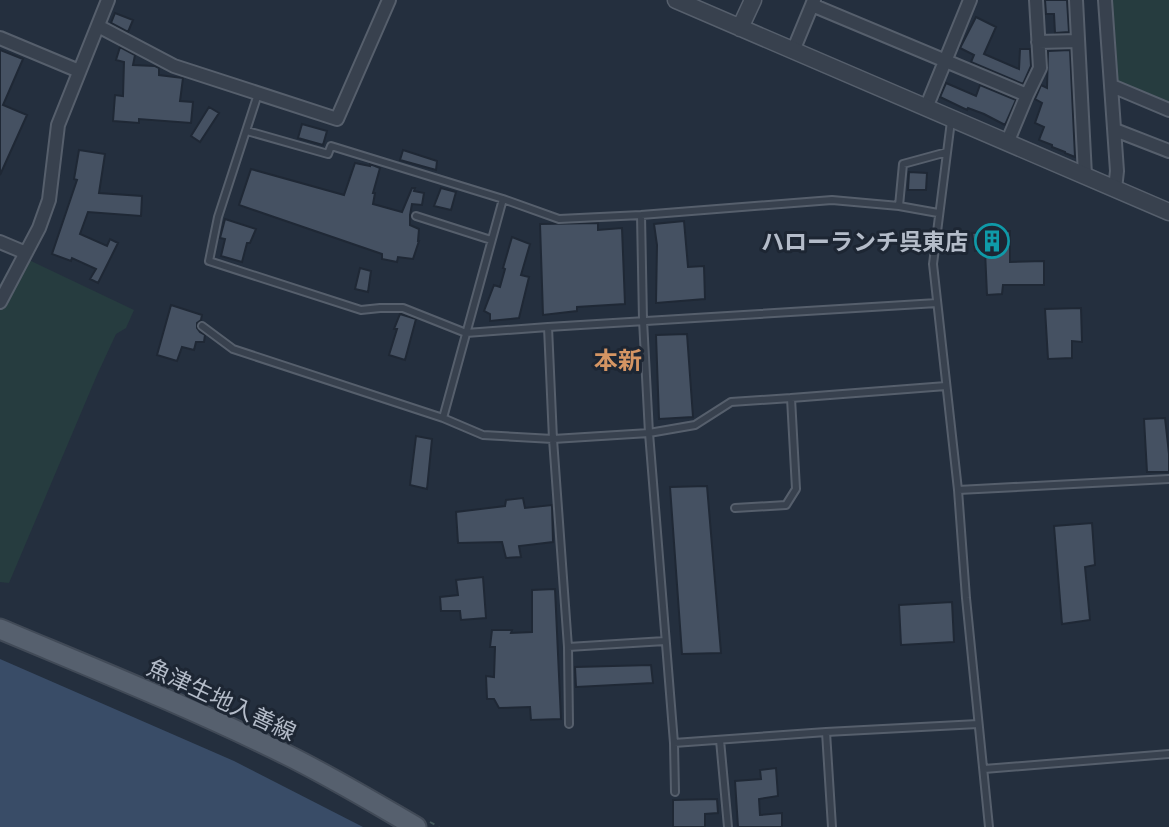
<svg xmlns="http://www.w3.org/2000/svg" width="1169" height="827" font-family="'IBM Plex Sans','Noto Sans JP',sans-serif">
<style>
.green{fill:#263c3f}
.water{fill:#394c67}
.building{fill:#455162;stroke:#1f2835;stroke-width:2}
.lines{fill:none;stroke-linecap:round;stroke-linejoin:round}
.service-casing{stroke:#565f6c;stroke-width:10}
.minor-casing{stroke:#565f6c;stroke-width:16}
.tertiary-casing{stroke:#565f6c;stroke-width:19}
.primary-casing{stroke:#414a57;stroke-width:23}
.path{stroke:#44595c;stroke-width:2;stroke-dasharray:5 5;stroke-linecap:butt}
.service{stroke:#38414e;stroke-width:6}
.minor{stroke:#38414e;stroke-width:12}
.tertiary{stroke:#38414e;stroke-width:16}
.primary{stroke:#56606e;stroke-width:19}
.labels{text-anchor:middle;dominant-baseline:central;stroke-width:6;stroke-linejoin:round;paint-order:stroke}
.poi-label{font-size:23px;font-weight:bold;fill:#b4bcc9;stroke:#1d2633;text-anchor:end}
.street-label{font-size:23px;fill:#b4bcc9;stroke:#1d2633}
.neighbourhood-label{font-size:24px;font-weight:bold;fill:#d59563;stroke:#1d2633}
</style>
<rect width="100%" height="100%" fill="#242f3e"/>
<path class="green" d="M1112 0H1169V104L1117 85Z
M29 260 134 310 126 328 116 334 97 375 9 583 0 582V285L6 273Z"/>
<path class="water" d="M0 659 234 761 363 827H0Z"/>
<path class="building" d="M1045 0H1067L1069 32 1055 33 1054 14H1046Z
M115 13 133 20 128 32 111 23Z
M976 17 996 27 984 54 1019 69 1020 49H1030L1031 66 1023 84 971 62 974 55 960 48Z
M120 47 135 55 133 65 155 66 159 68V75L183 78 180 101 193 102 191 123 139 119V123L113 121 115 95 123 96 124 62 116 60Z
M0 50 23 59 3 105 27 115 0 175Z
M1070 50 1075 157 1065 153V152L1052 147V145L1039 140 1044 127 1035 123 1042 103 1035 99 1041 85 1047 88 1048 51Z
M946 83 976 96 980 85 1016 100 1005 125 984 114 968 108 967 110 940 97Z
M209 107 219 113 200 142 191 136Z
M302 124 327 131 323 145 298 138Z
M79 150 105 154 99 193 142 196 141 216 88 212 80 234 107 246 110 239 118 243 98 283 90 279 96 269 72 258 71 261 52 254 77 180 74 179Z
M403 150 437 161 436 170 400 160Z
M355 163 370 166V164L380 168 373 193H375L373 204 402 212 412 188H415L414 191 424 193 422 205 412 204 410 215V225L419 229 418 241H419L413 259 398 257 397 262 382 259V254L239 205 251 169 344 195Z
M909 172 927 173 926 190H908Z
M441 188 456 192 451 210 434 206Z
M225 219 256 229 250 243H247L242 262 221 256 225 239 220 238Z
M684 221 688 267 704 266 705 299 656 303 657 245 654 224Z
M598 223V230L622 228 625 304 577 307V311L543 315 540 224Z
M1010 231V262L1044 261V285H1003L1002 294 987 295 985 251H975L972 233Z
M512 237 530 244 521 275 529 277 519 318 490 321V314L484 311 494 285 500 287 505 269 503 268Z
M360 268 371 271 368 292 355 289Z
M171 305 202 315 201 320 197 323V328L200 332 205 335 204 342H196L194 350 182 347 177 361 157 355Z
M1081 308 1082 342 1072 341V358L1048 359 1045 309Z
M400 314 416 319 405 360 389 355 397 329H394Z
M687 334 693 417 659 419 656 335Z
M1165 418 1169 454V472H1147L1144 419Z
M416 436 432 439 427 489 410 485Z
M707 486 721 653 682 654 670 487Z
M523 498 525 508 552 505 553 542 519 546 521 557 506 558 502 542 458 543 456 512 505 506 506 500Z
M1092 523 1095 565 1085 567 1090 620 1062 624 1054 526Z
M483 577 486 618 461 620 460 611H441L440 597 458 595 456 580Z
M555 589 561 719 531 720 530 707 499 708 494 699H487L486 676 494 677 495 647H490L492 630H512L511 633 532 632V590Z
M952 602 954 642 901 645 899 605Z
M651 665 653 683 576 687 575 667Z
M776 768 778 796 759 799 760 815 782 813V827H738L735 781 761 779 760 770Z
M717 799 718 813 705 814V827H673V800Z"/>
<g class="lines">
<g class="service-casing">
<path id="service" d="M258 94 218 217 209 261 361 310 380 308H403L466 333 548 327
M951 121 933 264 958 490 966 598 989 827
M247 131 328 154 331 146 503 199 559 219 641 215 832 200 899 206 938 213
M899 206 903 164 947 152
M641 215 643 320 649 433 674 743 826 732 978 724
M416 216 491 240
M202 326 233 349 443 418 483 435 553 439 649 433 695 425 731 402 791 398
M443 418 503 199
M958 490 1169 479
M735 508 786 505 796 489 791 398 946 386
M665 641 568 647 553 439 548 327 937 303
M568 647 569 724
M826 732 832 827
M720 740 728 827
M674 743 675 792
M984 769 1169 754"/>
</g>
<g class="minor-casing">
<path id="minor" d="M814 0 812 5 1027 95 1007 143
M1076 0 1085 175
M1105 0 1117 171 1115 189
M98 26 174 66 337 119 389 0
M0 38 79 71
M1038 42 1078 41
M793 51 812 5
M1112 86 1169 110
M1027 95 1040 68 1036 0
M926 108 970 0
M1115 130 1169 151
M0 242 26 253
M0 302 39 228 49 200 58 125 108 0"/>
</g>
<g class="tertiary-casing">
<path id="tertiary" d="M676 0 1169 212
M740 28 753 0"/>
</g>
<g class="primary-casing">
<path id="primary" d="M0 629C95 669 192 708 285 754 330 776 373 802 416 827"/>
</g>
<path class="path" d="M430 822 439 827"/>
<use href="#service" class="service"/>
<use href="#minor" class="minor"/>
<use href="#tertiary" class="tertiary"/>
<use href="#primary" class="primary"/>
</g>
<defs>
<g id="building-ring" transform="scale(1.75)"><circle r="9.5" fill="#1d2633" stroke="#0f9aa8" stroke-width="1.5"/><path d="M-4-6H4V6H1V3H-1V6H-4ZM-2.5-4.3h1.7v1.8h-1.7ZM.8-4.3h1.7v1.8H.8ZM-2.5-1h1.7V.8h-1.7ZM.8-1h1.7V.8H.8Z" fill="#0f9aa8"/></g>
</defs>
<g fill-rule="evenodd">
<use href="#building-ring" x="992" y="241"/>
</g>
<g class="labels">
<g class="poi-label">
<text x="968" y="241">ハローランチ呉東店</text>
</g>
<g class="street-label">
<text transform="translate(222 699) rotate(25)">魚津生地入善線</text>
</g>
<g class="neighbourhood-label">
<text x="618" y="360">本新</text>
</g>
</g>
</svg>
